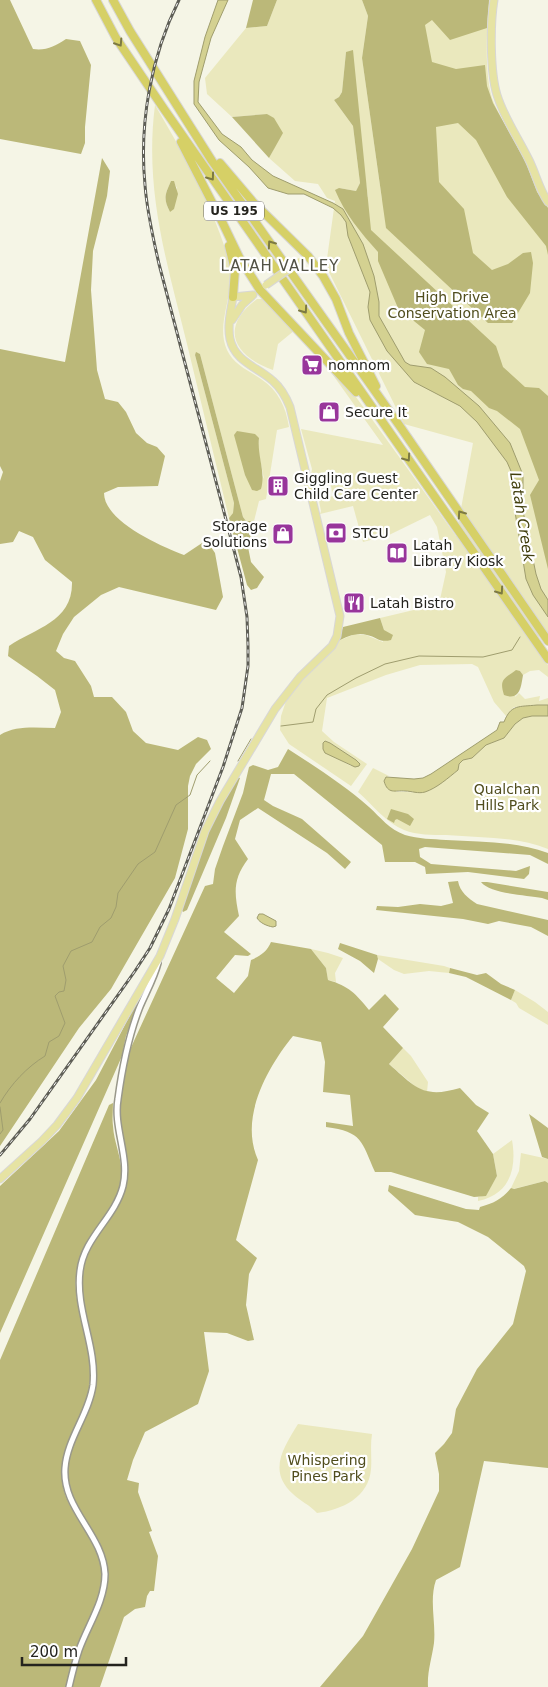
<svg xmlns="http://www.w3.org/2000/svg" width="548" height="1687" font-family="'DejaVu Sans',sans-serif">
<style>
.green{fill:#eae8bd;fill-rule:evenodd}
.forest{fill:#bbb879}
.water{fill:#d4d191;stroke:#9f9d6e}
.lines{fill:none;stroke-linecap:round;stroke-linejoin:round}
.stream{stroke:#9f9d6e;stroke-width:1}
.minor-casing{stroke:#99988b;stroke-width:8}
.major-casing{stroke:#d8d7d6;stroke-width:9}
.highway-casing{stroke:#d8d7d6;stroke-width:10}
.minor{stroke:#fff;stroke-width:5}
.major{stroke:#e6e3a3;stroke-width:7}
.highway{stroke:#d6d066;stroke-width:8}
.rail-casing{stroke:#5e5e56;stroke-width:3}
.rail{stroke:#fff;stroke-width:1;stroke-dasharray:4;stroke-linecap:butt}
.major-bridge-casing{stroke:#d8d7d6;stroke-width:9;stroke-linecap:butt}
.major-bridge{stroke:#e6e3a3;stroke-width:7}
.oneway{stroke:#7d7a42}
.labels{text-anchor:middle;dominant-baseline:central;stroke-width:4.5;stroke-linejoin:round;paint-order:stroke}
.shield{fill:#fff;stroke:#666562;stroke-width:1}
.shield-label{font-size:12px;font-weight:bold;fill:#24231e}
.park-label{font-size:14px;fill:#504d1d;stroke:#fff}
.poi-label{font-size:14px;fill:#24231e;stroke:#fff;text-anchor:start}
.neighbourhood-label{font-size:15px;letter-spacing:1px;fill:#525245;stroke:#fff}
.water-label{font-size:15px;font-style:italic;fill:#43400e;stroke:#fff}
</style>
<rect width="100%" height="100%" fill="#f5f5e6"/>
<path class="green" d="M277 0H362L368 16 362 58 382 200 397 0H490C486 26 484 81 494 103 503 123 516 142 526 161 533 177 538 191 548 206V633L530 640 548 665V677L539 670 530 671 523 675 520 671 515 697 519 693 525 699 540 696 539 701 548 698V705L514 707 506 716 494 702 478 667 472 664 420 665 386 675 327 698 322 731 334 742 367 764 351 786 289 744 280 730 281 716 287 698 299 681 338 641 355 634 366 635 383 642 384 630 380 618 439 604 446 572 437 527 430 515 389 535 363 542 353 506 320 514 321 511 319 501 317 500 333 496 328 471 311 475 312 469 301 429 383 445 315 350 356 397 456 536 473 443 404 424 326 266 335 201 327 198 318 184 295 181 269 158 282 133 267 114 232 117 207 94 205 78 246 28 267 26ZM346 52 368 197 339 188 356 191 360 183 353 126 334 100 339 97 342 92ZM330 743 356 760 351 766 342 761Z
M155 105C179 146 204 189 220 234 224 245 228 256 230 267 235 294 215 324 227 350 234 365 248 370 261 379 278 390 286 407 289 427L277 430 266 499 259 501 254 521H246L243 517 200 354 197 353 195 355 234 503 233 513 229 518C215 460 201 402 187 344 167 263 144 190 155 105ZM171 181H173L177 188 170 212C163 198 165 195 171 181ZM237 431 259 438 258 449 264 479Z
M257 299H263L295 330 278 344 273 370C233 356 219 327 257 299Z
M532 716H548V849C516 836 480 838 446 835 432 835 417 835 404 830 386 823 372 804 358 792L373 768 389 776 386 777 397 792C403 791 408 793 414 792 431 790 444 781 458 770L459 764 463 760 472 758 486 745 504 738 515 724 523 718Z
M311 949 328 953 343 958 335 973 336 982 328 980 326 968Z
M377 955 444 966 450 968 449 973 429 971 404 974 394 970 378 959Z
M515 990 535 1002 548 1012V1025L519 1008 516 1003 511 1000Z
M403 1048 411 1056 428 1082 427 1092 416 1087 389 1064Z
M512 1140C517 1168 510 1195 478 1201V1197L486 1195 497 1176 493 1154Z
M521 1153 548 1159V1183L545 1181 513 1189 511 1188 519 1171Z
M298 1424 372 1434C370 1446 372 1458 371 1469 369 1497 342 1510 317 1513 310 1505 300 1501 293 1494 267 1471 284 1447 298 1424Z"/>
<path class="forest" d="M0 0H10L33 49C46 51 55 46 66 39L80 41 91 65 85 127V143L81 154 0 139Z
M253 0H277L267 26 246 28Z
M362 0H489L487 28 450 40 432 20 425 25 432 62 456 69 485 65 487 86 493 103 526 163 537 192 548 208V255L546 246 507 197 476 140 458 123 436 127 439 182 464 209 473 253 492 270 508 264 523 253 531 252 533 263 530 293 512 323H488L386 228 362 58 368 16Z
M353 50 371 230 496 346 503 367 525 387 539 388 548 396V569L530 495 539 480 520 429 497 411 489 408 471 391 463 389 458 385 449 369 427 364 419 352 425 330 398 308 378 261V252C361 233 345 214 335 190L339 188 356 191 360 183 353 126 334 100 339 97 342 92 346 52Z
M267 114 274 118 283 133 269 158 232 117Z
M102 158 110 171 107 196 93 251 91 290 97 370 105 399 118 402 126 412 136 433 147 443 157 447 165 456 158 486 118 487 104 493C104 521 160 546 184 555L202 543 209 544 215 553 223 597 216 610 119 587 101 595 74 617 63 634 56 651 64 658 75 661 91 686 94 697H112L126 712 133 731 146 743 178 750 198 737 207 740 211 749 196 764 190 776 188 786V829L175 878 111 989 79 1028 0 1146V735C16 725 37 728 55 728L61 712 55 690 37 676 8 656 9 646C35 628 73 622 72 582L45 560 33 537 19 531 13 542 0 544V481L3 472 0 466V349L65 362Z
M171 181H174L178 194 174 209 170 212C163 198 165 195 171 181Z
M196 352 200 354 243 517 246 521H254L248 547 251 562 264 577 257 588 251 590 247 585 229 518 233 513 234 503 195 355Z
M237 431 255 434 259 438C257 456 266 472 261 489L257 491 252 490 245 475 234 435Z
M380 618 384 630 393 635 391 640C379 643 377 637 367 635 356 632 347 637 338 641L343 627Z
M516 670 520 671 523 675C521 687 520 701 504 695 499 679 504 679 516 670Z
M288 749C316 767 344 785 369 807 381 818 389 829 405 835 418 839 433 839 446 840 481 842 515 841 548 853V864L530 855 425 847 419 849 420 857 431 864 516 871 530 866 529 874 524 879 468 872 426 874 425 867 415 862H385L382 845 294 774H271L264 800 273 806 302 819 351 862 345 869 327 853 258 808 240 820 235 839 248 859C233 879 234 892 239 916L224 932 251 954 248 956 235 955 216 978 234 993 248 976 251 960C260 956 267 952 271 942L311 949 326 968 328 980C349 986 356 994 369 1010L385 994 399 1009 383 1027 403 1048 389 1064C415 1087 423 1099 460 1088L476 1105 489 1113 477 1131 493 1154 497 1176 486 1196 474 1197 391 1172H375C361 1141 363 1132 326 1127V1122L353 1126 350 1095 323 1092 325 1062 321 1042 293 1036C267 1068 239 1118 258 1160L236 1240 257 1258 249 1274 246 1305 254 1340 248 1341 227 1333 204 1332 209 1371 198 1404 145 1432 133 1460 127 1480 139 1483 138 1492 152 1531 149 1532 158 1556 154 1591H150L147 1596 145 1607 135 1609 124 1617 100 1687H71L81 1651 105 1594 107 1575 105 1558 99 1541 71 1497 67 1482 69 1457 90 1406 94 1390 81 1294V1275L86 1255 125 1186 118 1125 120 1094 128 1054 205 886 213 884 215 869 223 846 243 793 249 767 253 765 268 770 278 767Z
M237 777 240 778 226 818 187 910 183 912 181 909 208 831Z
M391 809 408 814 414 819 410 826 397 819 395 820 394 823 387 819Z
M458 881C460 892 468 898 477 904L548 920V936L531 927 499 921 488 924 463 919 376 910 377 906 398 907 420 904 441 906 453 903 448 882Z
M481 882H487L548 892V900L542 898C527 895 490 894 481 882Z
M340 943 377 955 378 959 374 973 360 961 338 949Z
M450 968 477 975 486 973 501 984 515 990 511 1000 466 977 449 973Z
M147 983 126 1036 122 1056 0 1333V1186L59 1131 96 1080Z
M113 1103C113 1111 112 1119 113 1126 114 1146 126 1165 120 1186 111 1217 84 1235 77 1269 70 1308 95 1344 90 1381 87 1413 65 1439 62 1471 59 1509 96 1532 101 1568 106 1595 86 1622 77 1647 72 1660 70 1673 67 1687H0V1360L109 1105Z
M529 1114 548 1128V1159L542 1157Z
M545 1181 548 1183V1468L484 1461 460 1567 436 1580C429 1600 436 1622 434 1643 432 1658 427 1672 428 1687H320L363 1636 412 1549 439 1491V1474L435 1453 444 1444 452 1433 456 1409 477 1369 513 1324 526 1271 524 1266 488 1237 458 1222 415 1215 388 1191 389 1185 466 1209 479 1210 480 1207C494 1203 502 1199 511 1188L514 1189Z"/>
<path class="water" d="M218 0H228L211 38 199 82 198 102 222 134 241 147 252 160 273 176 333 203 343 209 363 244 374 276 379 302V316L405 362 410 365 431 368 445 377 479 406 510 443 523 475V511L536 574 541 589 548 600V617L533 595 526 579 515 512 514 478 507 462 477 422 460 406 414 382 387 351 370 320 368 307 370 292 348 236 346 222 341 215 333 208 304 194H288L268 188 249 167 219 140 194 104V81L205 37Z
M537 705H548V716H532L523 718 515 724 504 738 486 745 472 758 463 760 459 764 458 770C448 778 437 788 425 792 418 794 412 791 405 791 395 790 388 795 384 781L386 777 414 779 423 778 431 774 497 730 500 722H504C511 704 519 707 537 705Z
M325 741 330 743 356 760 360 764 359 766 355 767 325 753 323 749V743Z
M259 914H263L276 921V926L273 927C267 926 260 923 257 918Z"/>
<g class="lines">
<path class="stream" d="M281 726 313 722 316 709 327 695 356 678 385 664 419 656 483 657 512 650 520 637
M238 761 251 739
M0 1103C11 1084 27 1067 45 1056L49 1042 59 1036 65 1023 55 996 59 992 64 991 66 980 63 966 71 951 92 942 100 927 111 918 116 907 118 893 138 864 155 852 176 805 190 795 197 775 210 761
M0 1107 3 1130 0 1134"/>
<g class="minor-casing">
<path id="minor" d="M69 1687C72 1674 75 1662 79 1650 88 1625 105 1601 105 1574 103 1534 62 1509 65 1468 67 1439 89 1414 93 1385 97 1346 75 1310 80 1271 84 1237 115 1218 123 1186 130 1157 113 1128 118 1099 122 1069 128 1038 139 1009 145 994 154 979 158 963"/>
</g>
<g class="major-casing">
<path id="major" d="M494 0C490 24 490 72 497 95 504 118 519 139 529 160 536 174 539 189 548 202
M232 320 242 305 252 296
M0 1179 42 1141 57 1125 77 1098 160 956 175 919 205 831 220 801 275 709 300 677 332 646 337 636 340 616 290 407C286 397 281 388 273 381 258 367 235 362 230 339 227 325 231 310 233 297L253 295"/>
</g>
<g class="highway-casing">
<path id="highway" d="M96 0 116 38 164 109 548 659
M113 0 130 31 212 161 399 425 548 641
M181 142 217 212
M220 163 253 202 308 256 323 276 336 299 349 333 376 386
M215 207 239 257 260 290 356 392
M229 246 235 270 233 297"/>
</g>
<use href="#minor" class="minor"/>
<use href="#major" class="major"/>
<use href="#highway" class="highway"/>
<g class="rail-casing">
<path id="rail" d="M0 1155 30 1119 135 971 150 948 169 909 223 767 242 708 248 666V646L247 617 241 577 159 264C153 238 147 212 145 185 139 123 151 56 179 0"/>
</g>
<use href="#rail" class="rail"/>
<g class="major-bridge-casing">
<path id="major-bridge" d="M266 285 299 262"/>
</g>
<use href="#major-bridge" class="major-bridge"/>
</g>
<defs><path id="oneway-chevron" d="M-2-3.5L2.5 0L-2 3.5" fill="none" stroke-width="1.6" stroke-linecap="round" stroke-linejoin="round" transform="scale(1.25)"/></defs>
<g class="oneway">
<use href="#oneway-chevron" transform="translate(119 43) rotate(57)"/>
<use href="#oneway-chevron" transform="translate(211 177) rotate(54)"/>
<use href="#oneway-chevron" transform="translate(271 244) rotate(-125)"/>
<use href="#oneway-chevron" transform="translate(304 310) rotate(55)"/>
<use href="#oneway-chevron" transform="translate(407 458) rotate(55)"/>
<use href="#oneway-chevron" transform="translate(461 514) rotate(-125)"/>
<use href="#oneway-chevron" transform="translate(500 591) rotate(55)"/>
</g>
<defs>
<g id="supermarket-square" transform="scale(1.125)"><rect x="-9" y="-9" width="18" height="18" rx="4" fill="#98359b" stroke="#fff"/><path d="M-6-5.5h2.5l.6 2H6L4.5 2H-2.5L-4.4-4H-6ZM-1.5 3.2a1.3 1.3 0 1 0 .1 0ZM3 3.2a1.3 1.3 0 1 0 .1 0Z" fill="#fff"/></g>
<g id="shop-square" transform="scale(1.125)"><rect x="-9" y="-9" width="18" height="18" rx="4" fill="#98359b" stroke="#fff"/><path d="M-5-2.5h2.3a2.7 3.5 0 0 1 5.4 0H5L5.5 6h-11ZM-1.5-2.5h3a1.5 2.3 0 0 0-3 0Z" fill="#fff"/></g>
<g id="building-square" transform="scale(1.125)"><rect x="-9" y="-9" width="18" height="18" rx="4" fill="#98359b" stroke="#fff"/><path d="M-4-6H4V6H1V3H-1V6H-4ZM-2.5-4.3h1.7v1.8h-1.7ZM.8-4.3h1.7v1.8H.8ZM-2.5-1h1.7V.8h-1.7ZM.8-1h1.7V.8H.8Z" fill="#fff"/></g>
<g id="bank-square" transform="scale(1.125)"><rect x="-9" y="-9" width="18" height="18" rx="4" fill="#98359b" stroke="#fff"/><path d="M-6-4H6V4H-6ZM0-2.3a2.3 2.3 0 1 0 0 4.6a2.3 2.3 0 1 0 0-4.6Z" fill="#fff"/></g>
<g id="library-square" transform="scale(1.125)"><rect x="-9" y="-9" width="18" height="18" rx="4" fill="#98359b" stroke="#fff"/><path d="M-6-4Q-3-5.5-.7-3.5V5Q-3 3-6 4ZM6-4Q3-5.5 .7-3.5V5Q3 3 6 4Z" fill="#fff"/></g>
<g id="restaurant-square" transform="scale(1.125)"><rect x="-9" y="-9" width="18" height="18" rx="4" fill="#98359b" stroke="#fff"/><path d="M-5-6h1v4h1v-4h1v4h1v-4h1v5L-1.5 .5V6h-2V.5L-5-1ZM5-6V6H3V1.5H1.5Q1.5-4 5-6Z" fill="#fff"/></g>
</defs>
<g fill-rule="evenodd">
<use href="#supermarket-square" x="312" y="365"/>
<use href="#shop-square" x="329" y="412"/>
<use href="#building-square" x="278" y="486"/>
<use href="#bank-square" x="336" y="533"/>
<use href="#shop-square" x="283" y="534"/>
<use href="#library-square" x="397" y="553"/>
<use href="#restaurant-square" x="354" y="603"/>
</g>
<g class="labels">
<rect class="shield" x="204" y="201.5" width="60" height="19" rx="4"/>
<g class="shield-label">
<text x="234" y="211">US 195</text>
</g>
<g class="park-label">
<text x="452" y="297">High Drive<tspan x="452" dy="16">Conservation Area</tspan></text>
<text x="507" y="789">Qualchan<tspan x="507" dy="16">Hills Park</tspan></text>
<text x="327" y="1460">Whispering<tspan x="327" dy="16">Pines Park</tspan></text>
</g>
<g class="poi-label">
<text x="328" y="365">nomnom</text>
<text x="345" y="412">Secure It</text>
<text x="294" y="478">Giggling Guest<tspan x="294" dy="16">Child Care Center</tspan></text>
<text x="267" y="526" text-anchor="end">Storage<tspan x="267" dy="16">Solutions</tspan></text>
<text x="352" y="533">STCU</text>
<text x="413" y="545">Latah<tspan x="413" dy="16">Library Kiosk</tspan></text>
<text x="370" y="603">Latah Bistro</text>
</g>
<g class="neighbourhood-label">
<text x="280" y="266">LATAH VALLEY</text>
</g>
<g class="water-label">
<text transform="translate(522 517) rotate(81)">Latah Creek</text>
</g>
</g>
<path d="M22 1657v8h104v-8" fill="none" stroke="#24231e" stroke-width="2.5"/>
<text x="30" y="1657" font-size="15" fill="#24231e" stroke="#ffffff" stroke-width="4" paint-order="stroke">200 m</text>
</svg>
